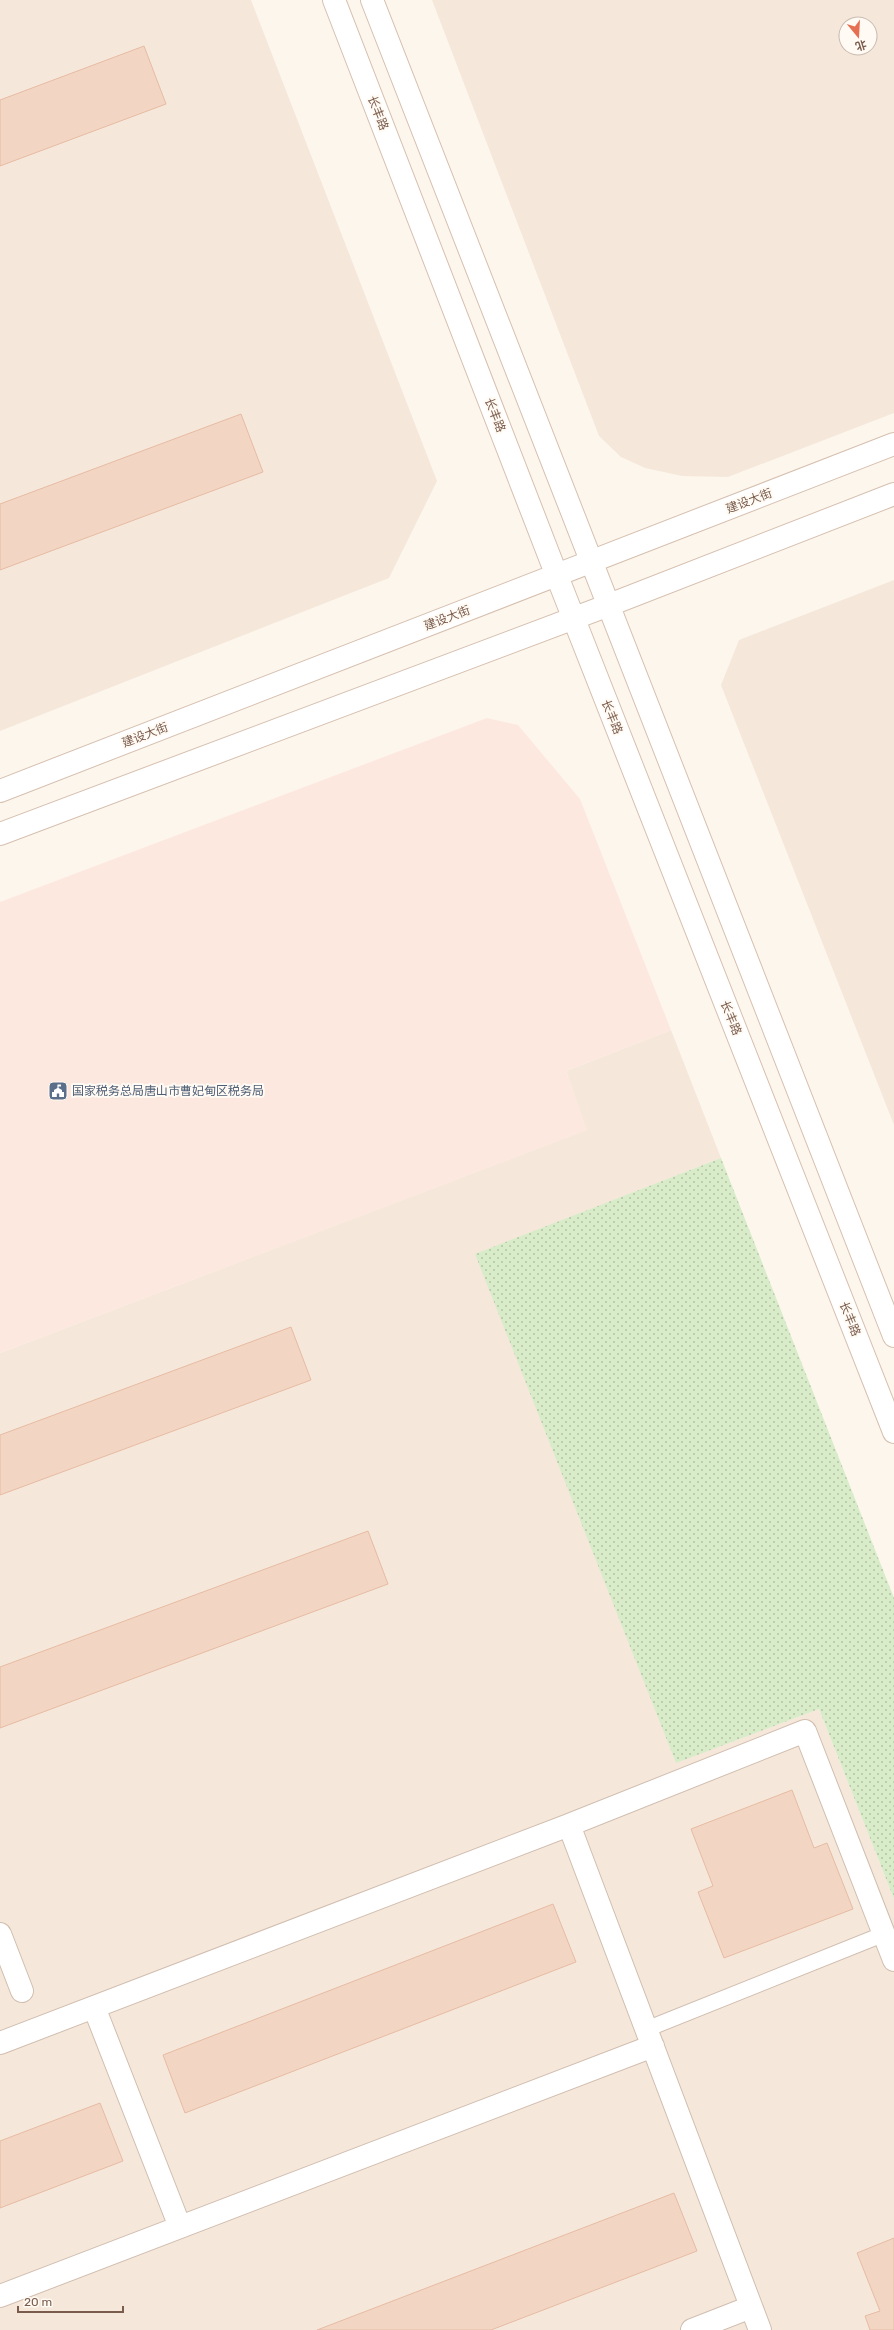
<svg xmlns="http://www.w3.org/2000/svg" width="894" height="2330" font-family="Rubik,'Noto Sans SC',sans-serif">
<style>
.residential{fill:#f5e8da;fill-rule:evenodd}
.commercial{fill:#fde8e0}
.grass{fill:url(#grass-dots)}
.building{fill:#f3d5c3;stroke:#e6bba3}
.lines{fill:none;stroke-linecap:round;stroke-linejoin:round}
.service-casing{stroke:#d1beb0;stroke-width:17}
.minor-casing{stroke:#d1beb0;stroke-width:24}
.secondary-casing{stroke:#d6c0b0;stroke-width:24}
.service{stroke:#fff;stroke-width:15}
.minor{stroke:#fff;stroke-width:22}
.secondary{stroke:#fff;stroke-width:22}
.labels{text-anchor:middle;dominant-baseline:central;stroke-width:4;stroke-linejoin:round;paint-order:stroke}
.street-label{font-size:12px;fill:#7a5c4d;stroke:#fffaf3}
.service-label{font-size:12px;fill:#4e5e75;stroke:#fffaf3;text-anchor:start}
</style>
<defs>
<pattern id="grass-dots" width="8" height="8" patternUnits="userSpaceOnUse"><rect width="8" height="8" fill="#d8ecc9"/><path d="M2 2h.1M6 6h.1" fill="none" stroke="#b4c2a5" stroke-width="1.8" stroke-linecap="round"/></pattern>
</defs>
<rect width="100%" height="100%" fill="#fdf6ec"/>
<path class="residential" d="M0 0H251L437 481 389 578 0 731Z
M432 0H894V413L728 477 682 476 645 468 621 457 599 436ZM846 24H870V48H846Z
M894 580V1125L721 685 739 640Z
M671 1030 721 1158 476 1254 676 1762 819 1709 894 1899V2330H0V1353L586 1130 566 1071Z"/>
<path class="commercial" d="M487 718 518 725 580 799 671 1030 566 1071 587 1130 0 1353V902Z"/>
<path class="grass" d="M721 1158 894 1598V1899L819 1709 676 1763 475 1254Z"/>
<path class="building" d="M144 46 166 104 0 166V100Z
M241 414 263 472 0 570V504Z
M291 1327 311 1380 0 1495V1435Z
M368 1531 388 1584 0 1728V1667Z
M792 1790 814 1848 827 1843 853 1909 724 1958 698 1892 713 1886 691 1829Z
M553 1904 576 1962 185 2113 163 2055Z
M100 2103 123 2161 0 2208V2141Z
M674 2193 697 2251 491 2330H317Z
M894 2238V2330H870L865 2316 880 2311 857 2253Z"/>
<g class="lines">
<g class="service-casing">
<path id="service" d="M647 2029 884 1934"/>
</g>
<g class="minor-casing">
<path id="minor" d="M569 1825 805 1731 894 1960
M0 1934 22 1991
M94 2007 180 2227
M0 2043 569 1825 760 2330
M0 2296 653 2046
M692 2330 751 2307"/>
</g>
<g class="secondary-casing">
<path id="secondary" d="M334 0 557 576 894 1432
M372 0 894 1336
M0 791 894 444
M0 834 609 605 894 494"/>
</g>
<use href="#service" class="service"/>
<use href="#minor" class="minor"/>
<use href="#secondary" class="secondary"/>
</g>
<defs>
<g id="civic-square" transform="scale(1)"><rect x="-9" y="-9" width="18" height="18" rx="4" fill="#5c6f8a" stroke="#fffaf3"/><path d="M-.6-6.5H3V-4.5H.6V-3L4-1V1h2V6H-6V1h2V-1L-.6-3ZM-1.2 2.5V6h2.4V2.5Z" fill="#fff"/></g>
</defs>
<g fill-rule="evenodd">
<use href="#civic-square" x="58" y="1091"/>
</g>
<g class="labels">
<g class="street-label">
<text transform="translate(378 113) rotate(69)">长丰路</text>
<text transform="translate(495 415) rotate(69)">长丰路</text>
<text transform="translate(749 501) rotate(-21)">建设大街</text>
<text transform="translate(447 618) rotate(-21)">建设大街</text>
<text transform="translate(612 717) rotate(68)">长丰路</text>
<text transform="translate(145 735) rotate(-21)">建设大街</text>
<text transform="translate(731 1018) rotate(68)">长丰路</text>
<text transform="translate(850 1319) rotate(68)">长丰路</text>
</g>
<g class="service-label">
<text x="72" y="1091">国家税务总局唐山市曹妃甸区税务局</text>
</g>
</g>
<g transform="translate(858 36) rotate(162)"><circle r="19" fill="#fffaf3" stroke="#cabbb1"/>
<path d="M0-3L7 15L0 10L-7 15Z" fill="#e76f51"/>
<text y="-6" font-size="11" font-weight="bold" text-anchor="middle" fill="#7a5c4d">北</text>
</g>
<path d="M18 2306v6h105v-6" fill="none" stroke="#7a5c4d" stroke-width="2"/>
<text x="24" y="2306" font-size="12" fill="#7a5c4d" stroke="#fffaf3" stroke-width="3" paint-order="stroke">20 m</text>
</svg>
